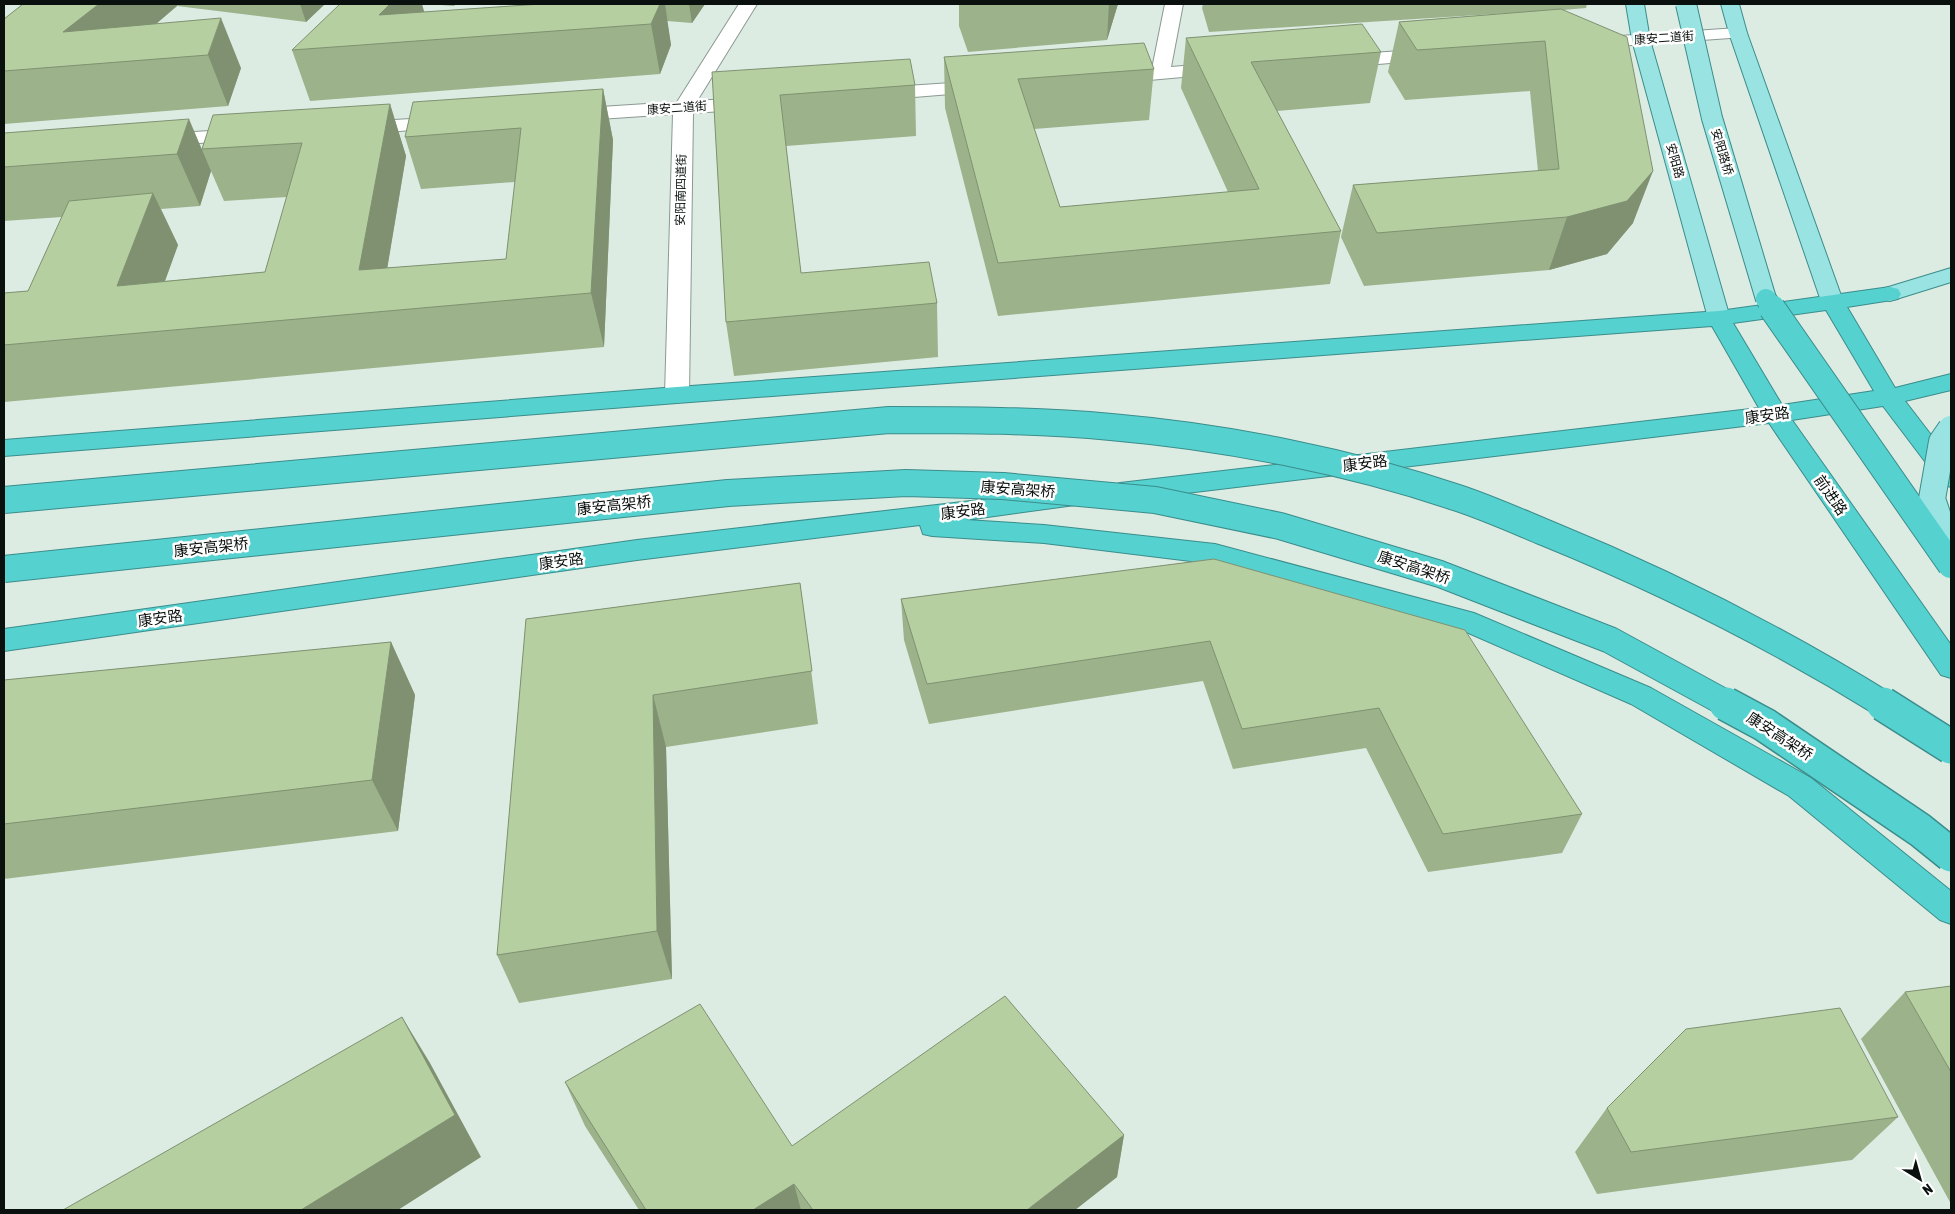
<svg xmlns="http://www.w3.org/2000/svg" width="1955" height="1214" font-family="'Asap Condensed','Noto Sans SC',sans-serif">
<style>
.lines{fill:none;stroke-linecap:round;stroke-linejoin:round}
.minor-casing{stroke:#8b9992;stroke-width:2}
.major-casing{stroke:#3b8d8b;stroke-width:2}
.highway-casing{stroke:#3b8d8b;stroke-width:2}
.minor{fill:#fff;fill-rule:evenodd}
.major{fill:#99e3e2;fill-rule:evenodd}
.highway{fill:#55d1cf;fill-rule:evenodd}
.major-bridge-far1-casing{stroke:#3b8d8b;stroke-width:22;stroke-linecap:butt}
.major-bridge-casing{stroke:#3b8d8b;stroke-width:28;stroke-linecap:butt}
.highway-bridge-far2-casing{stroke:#3b8d8b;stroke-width:22;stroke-linecap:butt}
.highway-bridge-far1-casing{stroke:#3b8d8b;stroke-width:28;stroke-linecap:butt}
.highway-bridge-casing{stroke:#3b8d8b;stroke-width:36;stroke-linecap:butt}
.major-bridge-far1{stroke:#99e3e2;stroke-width:20}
.major-bridge{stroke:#99e3e2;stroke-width:26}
.highway-bridge-far2{stroke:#55d1cf;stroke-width:20}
.highway-bridge-far1{stroke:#55d1cf;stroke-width:26}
.highway-bridge{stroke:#55d1cf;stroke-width:33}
.wall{fill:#9cb28a;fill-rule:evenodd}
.shaded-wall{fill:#7f9171}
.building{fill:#b5cfa1;stroke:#7f9171}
.labels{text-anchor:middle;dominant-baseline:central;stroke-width:5;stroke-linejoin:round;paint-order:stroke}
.far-street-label{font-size:12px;fill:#0a100d;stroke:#fff}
.street-label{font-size:15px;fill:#0a100d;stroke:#fff}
</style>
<rect width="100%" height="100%" fill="#dcece3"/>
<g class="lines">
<g class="minor-casing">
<path id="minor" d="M739 4H757L697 101 752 97 759 99 762 103 759 107 752 109 693 113 689 395 685 401 677 403 669 401 665 395 673 114 570 121 563 119 560 115 563 111 570 109 677 102Z
M1165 4H1183L1171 67 1220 63 1227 65 1229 69 1227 73 1116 83 1109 81 1107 77 1109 73 1152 69Z
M1738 28 1744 29 1747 33 1744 37 1590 48 1584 47 1581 43 1584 39 1590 38Z
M1430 49 1437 51 1439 55 1437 59 1343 67 1336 65 1334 61 1336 57 1343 55Z
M981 81 988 83 991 87 988 91 877 100 870 98 867 94 870 90 877 88Z
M445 117 452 119 455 123 452 127 360 134 353 132 350 128 353 124 360 122Z
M243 129 250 131 253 135 250 139 161 146 154 144 151 140 154 136 161 134Z"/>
</g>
<g class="major-casing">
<path id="major" d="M1626 4H1644L1650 40 1730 318 1727 323 1719 325 1711 323 1708 318 1632 40Z
M1721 4H1739L1747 33 1843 301 1840 306 1832 308 1824 306 1821 301 1729 33Z
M1951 268V282L1890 301 1882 299 1879 294 1882 289Z"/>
</g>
<g class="highway-casing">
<path id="highway" d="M1890 287 1898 289 1901 294 1898 299 1847 307 1895 388 1951 374V390L1905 401 1951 461V487L1942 484 1883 406 1792 420 1951 645V678L1941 675 1769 423 1120 501 1111 498 1107 492 1111 486 1120 483 1759 408 1712 326 677 403 4 456V440L677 387 1719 311ZM1826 310 1874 391 1782 405 1733 323Z
M1073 489 1082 492 1086 498 1082 504 966 520 1044 525 1215 544 1474 613 1651 688 1811 778 1951 891V924L1940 920 1789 796 1631 704 1457 628 1215 564 1044 543 932 536 923 534 920 525 637 560 4 651V629L637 540Z"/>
</g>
<use href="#minor" class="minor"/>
<use href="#major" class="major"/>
<use href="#highway" class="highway"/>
<g class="major-bridge-far1-casing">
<path id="major-bridge-far1" d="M1686 4 1712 118 1766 299"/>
</g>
<g class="major-bridge-casing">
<path id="major-bridge" d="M1951 429 1942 442 1932 499 1951 556"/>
</g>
<g class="highway-bridge-far2-casing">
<path id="highway-bridge-far2" d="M1766 299 1773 309"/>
</g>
<g class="highway-bridge-far1-casing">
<path id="highway-bridge-far1" d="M1772 308 1951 565
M4 500 889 420C963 420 1037 420 1111 427 1226 437 1348 461 1458 498 1488 508 1517 521 1546 533 1664 581 1777 638 1885 705
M4 569 728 493 906 483 1003 486 1155 500 1280 526 1440 574 1610 640 1729 705"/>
</g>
<g class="highway-bridge-casing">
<path id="highway-bridge" d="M1726 704 1765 725 1920 830 1951 855
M1883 704 1951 747"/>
</g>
<use href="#major-bridge-far1" class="major-bridge-far1"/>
<use href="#major-bridge" class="major-bridge"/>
<use href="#highway-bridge-far2" class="highway-bridge-far2"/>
<use href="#highway-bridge-far1" class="highway-bridge-far1"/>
<use href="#highway-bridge" class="highway-bridge"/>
</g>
<path class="wall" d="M23 4H325L306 22 177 6 156 24 241 68 228 106 4 124V19Z
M427 4H456L454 6Z
M541 4H705L692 23 667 21 671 45 660 74 310 101 292 50 424 12Z
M959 4H1118L1107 40 968 52 959 26Z
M1203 4H1587L1586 8 1563 10 1633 223 1607 254 1549 270 1364 286 1341 237 1353 185 1538 171 1530 91 1405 100 1388 72 1399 22 1510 13 1209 32 1202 8Z
M1186 38 1381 52 1370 103 1277 111 1341 231 1330 284 998 316 945 108 944 57 1154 69 1149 120 1034 129 1060 207 1228 192 1181 88Z
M712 72 915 85 916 136 786 146 801 273 937 303 938 357 734 376 726 322Z
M603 89 613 140 604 347 4 402V293L28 291 62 217 4 221V133L202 149 390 104 406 156 387 268 506 259 515 182 421 189 405 137ZM211 171 224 201 287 197 265 272 165 281 178 245 161 209 200 206Z
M1214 559 1582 814 1562 853 1428 872 1366 748 1233 769 1203 681 929 724 904 640 901 599Z
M800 583 818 724 666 747 672 979 519 1003 497 955 526 619Z
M391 642 415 695 398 831 4 879V680Z
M1951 986V1204L1861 1039 1905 992Z
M565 1082 792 1146 1124 1135 1117 1177 1075 1210H639L585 1126Z
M1607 1108 1898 1117 1852 1160 1597 1194 1575 1152Z"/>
<path class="shaded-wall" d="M99 4H176L177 6 110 63 63 32Z
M300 4H325L306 22Z
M390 4H422L429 28 379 15Z
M660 4H665L671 45 660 74 651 24Z
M689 4H705L692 23Z
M1109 4H1118L1107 40Z
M221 18 241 68 228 106 208 55Z
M603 89 613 140 604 347 591 293Z
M390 104 406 156 380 312 359 270Z
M189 119 211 171 200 206 177 154Z
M1653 171 1633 223 1607 254 1549 270 1567 217Z
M153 193 178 245 146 333 117 286Z
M391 642 415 695 398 831 372 780Z
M653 695 666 747 672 979 657 931Z
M402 1017 430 1063 481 1157 398 1210H301Z
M1124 1135 1117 1177 1075 1210H1027Z
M794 1184 801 1210H753Z"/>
<path class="building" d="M23 4H99L63 32 221 18 208 55 4 71V19Z
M340 4H390L379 15 541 4H660L651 24 292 50Z
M1561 9 1627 37 1653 171 1627 201 1567 217 1377 233 1353 185 1559 169 1545 41 1417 50 1399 22Z
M1362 24 1381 52 1251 62 1341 231 998 263 944 57 1144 43 1154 69 1018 79 1060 207 1259 189 1186 38Z
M910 59 915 85 780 95 801 273 929 262 937 303 726 322 712 72Z
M603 89 591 293 4 345V293L28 291 69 201 153 193 117 286 265 272 302 143 202 149 213 115 390 104 359 270 506 259 521 128 405 137 413 102Z
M189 119 177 154 4 167V133Z
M1214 559 1465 630 1582 814 1443 834 1379 708 1242 729 1210 641 927 684 901 599Z
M800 583 812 671 653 695 657 931 497 955 526 619Z
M391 642 372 780 4 824V680Z
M1951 986V1072L1905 992Z
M1005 996 1124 1135 1027 1210H813L794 1184 753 1210H646L565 1082 700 1004 792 1146Z
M1840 1008 1898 1117 1631 1152 1607 1108 1686 1029Z
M402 1017 455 1115 301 1210H63Z"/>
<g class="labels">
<g class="far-street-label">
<text transform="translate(1664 38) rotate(-4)">康安二道街</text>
<text transform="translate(677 108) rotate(-4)">康安二道街</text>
<text transform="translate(1722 152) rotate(73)">安阳路桥</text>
<text transform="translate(1675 161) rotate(74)">安阳路</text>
<text transform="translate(681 190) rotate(-89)">安阳南四道街</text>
</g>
<g class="street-label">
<text transform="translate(1767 415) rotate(-8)">康安路</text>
<text transform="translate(1365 463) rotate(-7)">康安路</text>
<text transform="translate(1018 489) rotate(4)">康安高架桥</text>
<text transform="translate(1831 495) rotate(55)">前进路</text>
<text transform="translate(614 505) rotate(-6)">康安高架桥</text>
<text transform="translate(963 511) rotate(-7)">康安路</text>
<text transform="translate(211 547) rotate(-6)">康安高架桥</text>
<text transform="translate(561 561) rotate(-8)">康安路</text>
<text transform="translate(1414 567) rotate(18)">康安高架桥</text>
<text transform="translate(160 618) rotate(-8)">康安路</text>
<text transform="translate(1780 736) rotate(33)">康安高架桥</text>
</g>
</g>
<rect width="1955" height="1214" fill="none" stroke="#0a100d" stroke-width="10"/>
<g transform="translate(1920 1179) rotate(143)" stroke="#ffffff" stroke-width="4" paint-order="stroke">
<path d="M0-4L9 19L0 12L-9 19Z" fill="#0a100d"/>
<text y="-8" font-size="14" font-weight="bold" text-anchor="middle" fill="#0a100d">N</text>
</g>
</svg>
